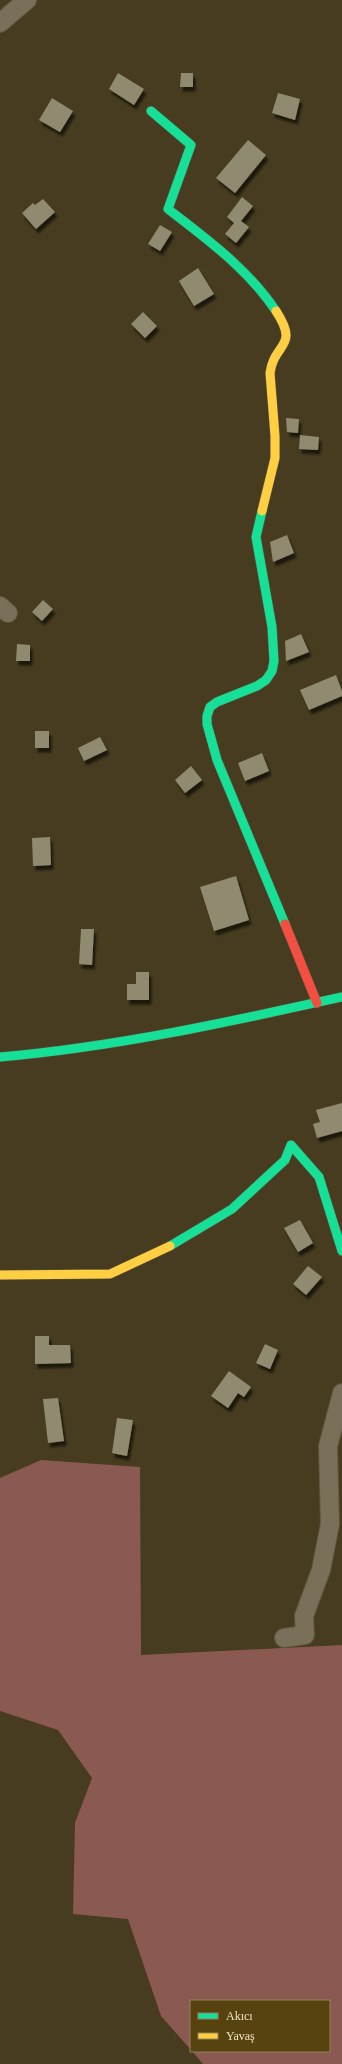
<svg xmlns="http://www.w3.org/2000/svg" width="342" height="2064" font-family="'Times New Roman',serif">
<style>
.green{fill:#8a5951}
.building{fill:#8f8a6f;filter:url(#shadow)}
.lines{fill:none;stroke-linecap:round;stroke-linejoin:round}
.street-casing{stroke:#5f563f;stroke-width:20}
.fast-casing{stroke:#5f563f;stroke-width:10}
.slow-casing{stroke:#5f563f;stroke-width:10}
.jam-casing{stroke:#5f563f;stroke-width:10}
.street{stroke:#7a7059;stroke-width:18}
.fast{stroke:#16e098;stroke-width:9}
.slow{stroke:#ffcf43;stroke-width:9}
.jam{stroke:#f24e42;stroke-width:9}
</style>
<defs>
<filter id="shadow"><feDropShadow dx="2.5" dy="4.5" stdDeviation="1" flood-color="#0009"/></filter>
</defs>
<rect width="100%" height="100%" fill="#473c1f"/>
<path class="green" d="M41 1460 140 1467 141 1655 342 1645V2064H203L192 2051H329V2001H191V2050L161 2016 128 1919 73 1914 75 1823 92 1778 58 1730 0 1711V1478Z"/>
<path class="building" d="M118 73 144 89 134 105 109 89Z
M181 73H193V87H180Z
M278 93 300 99 295 120 272 113Z
M52 98 73 111 60 132 39 120Z
M248 140 266 155 235 193 216 178Z
M242 197 253 206 241 221 249 227 236 243 225 234 234 223 227 217Z
M43 199 55 212 36 229 22 213 33 203 35 205Z
M160 225 172 232 160 251 148 244Z
M198 268 214 294 194 306 179 281Z
M143 312 157 326 145 338 131 324Z
M286 418 299 419 298 433 287 432Z
M300 435 319 437 318 450 299 449Z
M287 535 294 553 273 562 270 542Z
M43 600 53 609 42 621 32 612Z
M301 634 309 652 286 661 285 641Z
M17 644 30 645V661H16Z
M336 675 342 691V696L309 710 300 690Z
M35 731H49V748H35Z
M100 737 107 750 84 761 78 748Z
M262 753 269 771 245 781 238 763Z
M191 766 202 780 185 793 175 780Z
M50 837 51 865 33 866 32 838Z
M236 876 249 920 214 931 200 887Z
M81 929H94L92 965 79 964Z
M136 972H149V1000H127V984H136Z
M342 1103V1131L317 1138 313 1124 320 1122 316 1110Z
M300 1220 313 1243 298 1252 284 1228Z
M308 1266 322 1277 306 1295 293 1284Z
M35 1336H49V1345H70L71 1363 35 1364Z
M265 1344 278 1350 270 1369 256 1363Z
M229 1371 251 1387 244 1397 238 1393 228 1408 211 1396Z
M58 1398 64 1441 48 1443 43 1399Z
M117 1418 133 1420 127 1456 112 1453Z"/>
<g class="lines">
<g class="street-casing">
<path id="street" d="M0 23 27 0
M0 606 8 613
M284 1638 305 1635 304 1616 321 1570 330 1524 328 1446 342 1393"/>
</g>
<g class="fast-casing">
<path id="fast" d="M151 111 191 145 168 209C208 240 248 269 276 311
M262 511 256 537 272 627 274 661 272 671 266 680 257 686 217 702 210 707 207 716V724L217 760 285 924
M0 1057C115 1047 229 1022 342 997
M170 1246 232 1209 285 1160 291 1145 319 1177 342 1251"/>
</g>
<g class="slow-casing">
<path id="slow" d="M262 511 275 458V436L270 373C274 342 300 348 276 311
M0 1275 110 1274 170 1246"/>
</g>
<g class="jam-casing">
<path id="jam" d="M285 924 317 1003"/>
</g>
<use href="#street" class="street"/>
<use href="#fast" class="fast"/>
<use href="#slow" class="slow"/>
<use href="#jam" class="jam"/>
</g>
<rect x="190" y="2000" width="140" height="52" fill="#57430f" stroke="#958357"/>
<rect x="198" y="2013" width="20" height="6" fill="#16e098" stroke="#958357"/>
<text x="226" y="2020" font-size="12" fill="#f1e2c2">Akıcı</text>
<rect x="198" y="2033" width="20" height="6" fill="#ffcf43" stroke="#958357"/>
<text x="226" y="2040" font-size="12" fill="#f1e2c2">Yavaş</text>
</svg>
